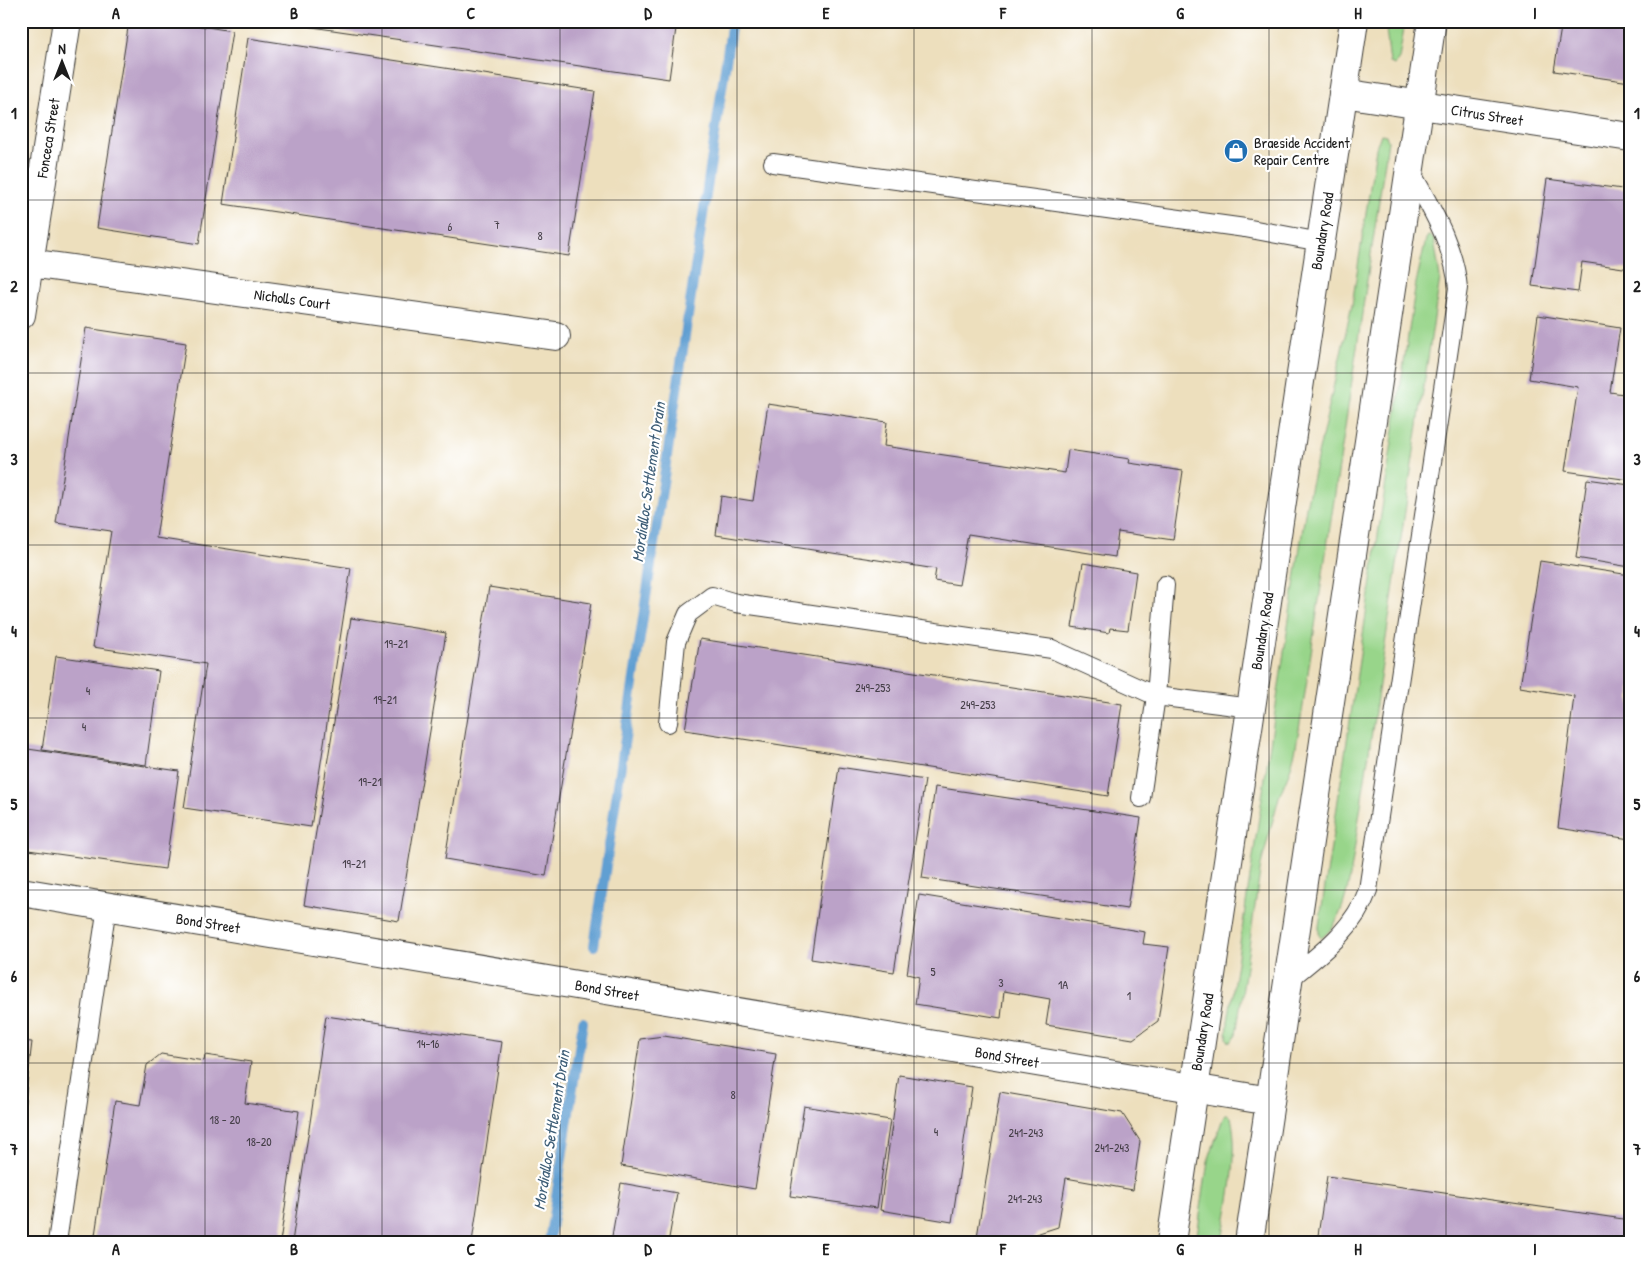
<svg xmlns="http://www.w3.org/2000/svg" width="1651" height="1263" font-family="'Patrick Hand',sans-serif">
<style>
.green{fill:#98d58a;stroke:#5a7853}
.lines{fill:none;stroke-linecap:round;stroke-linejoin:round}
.stream{stroke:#609fd2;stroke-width:10}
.building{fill:#bba2c8}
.lane-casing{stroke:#3b3934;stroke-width:20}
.street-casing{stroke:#3b3934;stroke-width:30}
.primary-casing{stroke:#3b3934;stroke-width:30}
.lane{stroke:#fff;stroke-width:18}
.street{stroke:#fff;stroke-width:28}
.primary{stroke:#fff;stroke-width:28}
.grid{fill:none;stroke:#1c1c1c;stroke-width:1;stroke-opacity:0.55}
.labels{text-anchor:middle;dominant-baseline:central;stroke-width:4.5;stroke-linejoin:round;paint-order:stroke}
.number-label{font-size:12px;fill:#443e47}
.street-label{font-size:15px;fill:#1c1c1c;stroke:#fff}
.poi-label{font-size:15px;fill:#1c1c1c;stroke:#fff;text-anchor:start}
.water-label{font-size:16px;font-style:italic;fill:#3e5e77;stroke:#fff}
.neatline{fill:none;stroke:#1c1c1c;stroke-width:2}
.grid-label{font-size:16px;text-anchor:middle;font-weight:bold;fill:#1c1c1c}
</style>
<rect width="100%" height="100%" fill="#fff"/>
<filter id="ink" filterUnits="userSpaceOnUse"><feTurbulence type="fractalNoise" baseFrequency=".02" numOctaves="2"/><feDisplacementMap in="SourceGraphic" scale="10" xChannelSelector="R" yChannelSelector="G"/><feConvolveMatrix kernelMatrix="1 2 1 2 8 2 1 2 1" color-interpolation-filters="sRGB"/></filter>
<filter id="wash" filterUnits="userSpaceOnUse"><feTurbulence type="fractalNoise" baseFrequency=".0096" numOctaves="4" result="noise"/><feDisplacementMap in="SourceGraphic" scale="20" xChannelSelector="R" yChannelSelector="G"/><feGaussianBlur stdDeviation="1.12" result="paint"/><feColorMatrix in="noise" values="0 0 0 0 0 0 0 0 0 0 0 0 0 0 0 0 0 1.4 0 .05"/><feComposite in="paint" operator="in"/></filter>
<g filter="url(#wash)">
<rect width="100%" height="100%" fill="#eddfbd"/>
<path class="green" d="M1385 21H1405L1399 59 1395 65 1390 63Z
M1381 134 1386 135 1388 141 1303 706 1295 752 1290 770 1279 797 1261 865 1236 1035 1231 1042H1229L1227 1038 1228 1022 1306 507 1352 305 1376 148Z
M1428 236H1430L1434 239 1440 278 1352 865C1348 888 1342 925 1321 938L1319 935V926L1416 283 1426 239Z
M1227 1114 1231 1117C1240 1157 1228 1201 1222 1242H1196L1208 1161 1223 1118Z"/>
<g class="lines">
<path class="stream" d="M594 946 732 21
M549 1242 583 1022"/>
</g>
<g id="blocks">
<path class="building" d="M129 21H169L232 31 199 244 97 228Z
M271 21H677L669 79Z
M1562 21H1630V82L1554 71Z
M248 38 595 91 569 256 223 204Z
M1547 179 1630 190V269L1582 262 1578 292 1532 286Z
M1538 315 1620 328 1610 392 1630 395V480L1565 471 1578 387 1529 379Z
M86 328 186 343 156 538 351 568 311 827 184 808 206 664 93 647 111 531 56 523Z
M768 404 887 422 884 446 1065 473 1068 450 1130 459 1129 463 1183 471 1173 540 1118 532 1115 557 968 534 959 585 934 581 936 569 716 535 721 496 753 501Z
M1587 479 1630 485V567L1576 558Z
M1540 561 1630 575V839L1558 828 1574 696 1520 687Z
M1083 563 1136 572 1128 630 1110 628 1109 633 1072 627Z
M489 587 591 603 546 876 445 859Z
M351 618 446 633 399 921 304 905Z
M700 639 1122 704 1108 796 685 730Z
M56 656 159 671 146 765 42 750Z
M21 748 179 771 165 869 21 849Z
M839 767 925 780 894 972 811 959Z
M935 787 1141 818 1127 909 922 878Z
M919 895 1145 932 1143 944 1169 947 1158 1021 1133 1039 1046 1025 1050 999 1004 991 1001 1018 915 1004 919 977 907 974Z
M326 1016 502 1042 472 1242H292Z
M664 1036 776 1054 755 1189 621 1166 640 1039Z
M21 1041 32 1042 22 1125H21Z
M161 1054 204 1061 205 1055 251 1062 245 1103 299 1111 280 1242H94L115 1101 140 1105 147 1065Z
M899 1075 972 1087 952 1222 880 1210Z
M1000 1092 1122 1113 1140 1141 1133 1190 1066 1178 1058 1227 1036 1234V1236L1027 1242H1005L977 1237Z
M804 1106 890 1120 877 1208 790 1196Z
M1327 1176 1630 1220V1242H1317Z
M621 1183 677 1193 669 1238 684 1242H611Z"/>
</g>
</g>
<g filter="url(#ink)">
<use href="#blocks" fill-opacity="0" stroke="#3b3934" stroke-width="1"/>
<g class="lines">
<g class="lane-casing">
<path id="lane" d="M773 163 1245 228 1321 242
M668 723 676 642 688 614 712 596 736 603 1052 649 1156 696 1251 708
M1141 798 1156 696 1165 585
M1288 980C1320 954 1354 930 1368 890L1458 288C1454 244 1430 207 1410 170
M57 1242 107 906"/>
</g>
<g class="street-casing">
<path id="street" d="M1343 93 1630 137
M29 263 556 336
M21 315 67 21
M21 892 1270 1101"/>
</g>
<g class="primary-casing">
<path id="primary" d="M1171 1242 1354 21
M1249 1242 1432 21"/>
</g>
<use href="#lane" class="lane"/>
<use href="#street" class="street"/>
<use href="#primary" class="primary"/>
</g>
</g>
<path class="grid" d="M205 21V1242M382 21V1242M560 21V1242M737 21V1242M914 21V1242M1092 21V1242M1269 21V1242M1446 21V1242M21 200H1630M21 373H1630M21 545H1630M21 718H1630M21 890H1630M21 1063H1630"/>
<defs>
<g id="shop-disc" transform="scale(1.25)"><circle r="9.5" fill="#1f6fb2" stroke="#fff"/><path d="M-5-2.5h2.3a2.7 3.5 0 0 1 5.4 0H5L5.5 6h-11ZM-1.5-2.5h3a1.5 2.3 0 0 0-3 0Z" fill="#fff"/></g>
</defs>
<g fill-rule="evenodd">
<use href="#shop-disc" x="1236" y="151"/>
</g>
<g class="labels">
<g class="number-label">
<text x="497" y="224">7</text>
<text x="450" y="226">6</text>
<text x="540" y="235">8</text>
<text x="396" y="643">19-21</text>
<text x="873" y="687">249-253</text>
<text x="88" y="690">4</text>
<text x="385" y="699">19-21</text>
<text x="978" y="704">249-253</text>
<text x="84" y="726">4</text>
<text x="370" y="781">19-21</text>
<text x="354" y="863">19-21</text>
<text x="933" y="971">5</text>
<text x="1001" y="982">3</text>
<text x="1063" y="984">1A</text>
<text x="1129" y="995">1</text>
<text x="428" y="1043">14-16</text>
<text x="733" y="1094">8</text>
<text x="225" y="1119">18 - 20</text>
<text x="936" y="1131">4</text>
<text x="1026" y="1132">241-243</text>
<text x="259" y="1141">18-20</text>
<text x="1112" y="1147">241-243</text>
<text x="1025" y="1198">241-243</text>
</g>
<g class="street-label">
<text transform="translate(1487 115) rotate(9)">Citrus Street</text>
<text transform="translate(48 138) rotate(-81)">Fonceca Street</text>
<text transform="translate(1322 231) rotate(-81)">Boundary Road</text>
<text transform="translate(292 299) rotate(8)">Nicholls Court</text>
<text transform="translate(1262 631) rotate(-81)">Boundary Road</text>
<text transform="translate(208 923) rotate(9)">Bond Street</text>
<text transform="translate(607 990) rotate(10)">Bond Street</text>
<text transform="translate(1202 1032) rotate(-81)">Boundary Road</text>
<text transform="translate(1007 1057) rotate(10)">Bond Street</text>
</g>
<g class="poi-label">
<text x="1254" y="142">Braeside Accident<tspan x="1254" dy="17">Repair Centre</tspan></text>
</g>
<g class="water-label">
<text transform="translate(648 482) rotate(-82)">Mordialloc Settlement Drain</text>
<text transform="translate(551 1130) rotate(-81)">Mordialloc Settlement Drain</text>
</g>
</g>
<rect width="1651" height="1263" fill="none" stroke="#fff" stroke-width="55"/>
<g transform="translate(62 62)" stroke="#ffffff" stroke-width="4" paint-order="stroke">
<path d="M0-4L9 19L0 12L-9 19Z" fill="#1c1c1c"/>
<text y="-8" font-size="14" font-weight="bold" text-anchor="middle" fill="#1c1c1c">N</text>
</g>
<rect x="28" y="28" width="1596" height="1208" class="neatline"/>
<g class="grid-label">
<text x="116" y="19">A</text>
<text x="294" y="19">B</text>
<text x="471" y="19">C</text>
<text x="648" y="19">D</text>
<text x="826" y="19">E</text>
<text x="1003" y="19">F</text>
<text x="1180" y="19">G</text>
<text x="1358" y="19">H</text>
<text x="1535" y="19">I</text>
<text x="14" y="119">1</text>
<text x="1637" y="119">1</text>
<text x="14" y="292">2</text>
<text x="1637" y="292">2</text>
<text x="14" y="465">3</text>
<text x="1637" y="465">3</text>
<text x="14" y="637">4</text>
<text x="1637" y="637">4</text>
<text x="14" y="810">5</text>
<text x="1637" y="810">5</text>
<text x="14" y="982">6</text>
<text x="1637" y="982">6</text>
<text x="14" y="1155">7</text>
<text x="1637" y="1155">7</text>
<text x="116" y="1255">A</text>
<text x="294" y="1255">B</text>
<text x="471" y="1255">C</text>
<text x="648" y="1255">D</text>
<text x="826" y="1255">E</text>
<text x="1003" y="1255">F</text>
<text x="1180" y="1255">G</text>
<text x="1358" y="1255">H</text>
<text x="1535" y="1255">I</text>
</g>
</svg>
